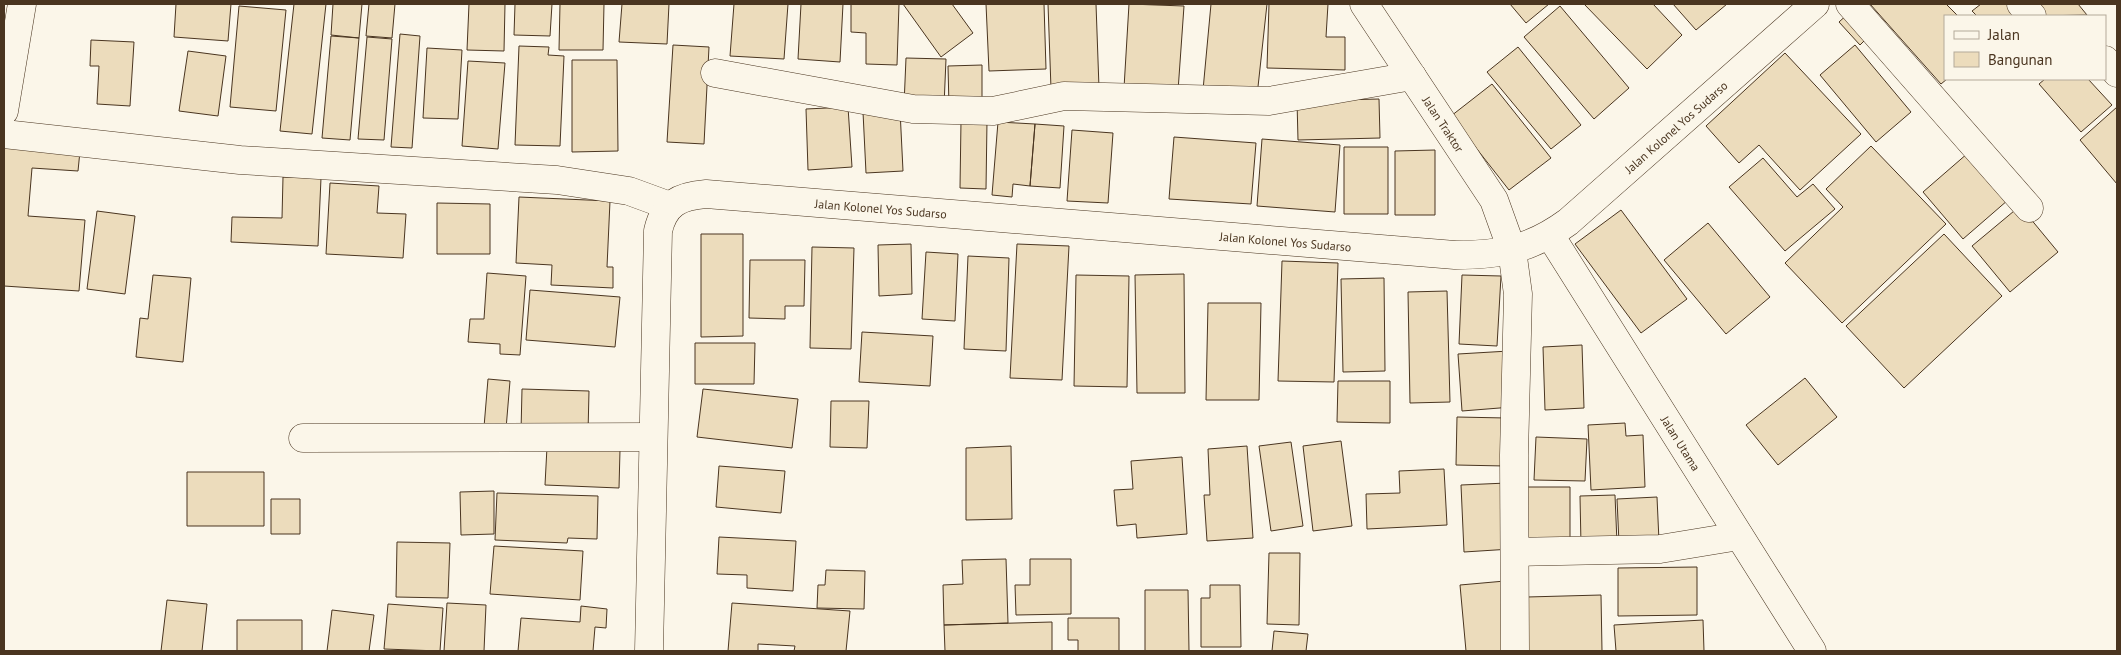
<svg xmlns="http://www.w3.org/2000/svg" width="2121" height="655" font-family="'PT Sans',sans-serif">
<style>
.building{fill:#ecdcbc;stroke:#4a3520}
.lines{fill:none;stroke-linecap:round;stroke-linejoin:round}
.minor-casing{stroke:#4a3520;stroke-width:29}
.tertiary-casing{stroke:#4a3520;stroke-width:29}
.minor{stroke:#fbf6e9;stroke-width:28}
.tertiary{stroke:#fbf6e9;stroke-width:28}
.labels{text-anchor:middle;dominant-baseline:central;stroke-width:4;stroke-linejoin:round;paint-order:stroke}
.street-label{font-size:12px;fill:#4a3520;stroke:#fbf6e9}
</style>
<rect width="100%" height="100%" fill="#fbf6e9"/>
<path class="building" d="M176 4H231L228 41 174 37Z
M294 4H326L312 134 280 131Z
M333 4H362L359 38 331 35Z
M369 4H395L392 38 366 36Z
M469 4H505L504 51 467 50Z
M515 4H552L550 36 514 35Z
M560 4H604L603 50H559Z
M622 4H669L667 44 619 42Z
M734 4H788L784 59 730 56Z
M801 4H843L840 62 798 59Z
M851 4H899L897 65 866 64V33L851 32Z
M903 4H952L973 33 941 57Z
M986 4H1044L1046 69 989 71Z
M1048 4H1096L1099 88 1051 89Z
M1129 4 1184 6 1178 91 1124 88Z
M1211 4H1267L1257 96 1203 90Z
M1269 4H1328L1326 37H1345V70L1267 68Z
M1510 4H1549L1526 23Z
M1584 4H1653L1682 35 1647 69Z
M1673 4H1727L1696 30Z
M1870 4H1946L1958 16H1945V79H1947L1941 84Z
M1981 4H2011L2021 16H1977L1972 11Z
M2029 4H2078L2087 15 2039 16Z
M239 6 286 10 276 111 230 107Z
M1560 6 1629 88 1594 119 1524 37Z
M1850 12 1871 34 1860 45 1839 22Z
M400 34 420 36 412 148 391 147Z
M331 36 359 38 350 140 322 138Z
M367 37 392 39 384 140 358 139Z
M91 40 134 42 130 106 97 104 99 66H90Z
M673 45 709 47 704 144 667 142Z
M1855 45 1911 112 1876 142 1820 75Z
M519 46 549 47 548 55 564 56 560 146 515 145Z
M1518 47 1581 125 1551 149 1487 72Z
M427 48 462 50 458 119 423 118Z
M188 51 226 56 218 116 179 111Z
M1785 53 1861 134 1800 190 1759 145 1739 163 1706 126Z
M906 58 946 59 944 106 904 105Z
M572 60H617L618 151 572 152Z
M468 61 505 63 498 149 462 146Z
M982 65V106L949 107 948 66Z
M2045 79H2088L2112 105 2081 132 2039 84Z
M1492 84 1551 158 1509 190 1451 116Z
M1379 99 1380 138 1298 140 1297 101Z
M848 107 852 167 808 170 806 109Z
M2117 107V184L2080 140Z
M900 110 903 171 866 173 863 112Z
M961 121H987L986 189 960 188Z
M998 122 1035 124 1030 186 1013 184 1012 197 992 195Z
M1035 124 1064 126 1060 188 1030 186Z
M1072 130 1113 133 1108 203 1067 201Z
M1174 137 1256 143 1251 204 1169 199Z
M1262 139 1340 145 1335 212 1257 206Z
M4 146 80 151 78 171 32 168 28 216 85 220 79 291 4 286Z
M1871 146 1946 224 1842 323 1785 263 1843 207 1826 189Z
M1344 147H1388V214H1344Z
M1435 150V215H1395V151Z
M1968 153 2008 200 1963 239 1923 192Z
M1763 158 1797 197 1813 184 1835 209 1785 251 1729 187Z
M283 177 321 178 318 246 231 242 232 217 282 218Z
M330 183 379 186 377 213 406 214 403 258 326 254Z
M519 197 610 201 607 267H613V288L551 285 552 265 516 263Z
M437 203 490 204V254H437Z
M2020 206 2058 252 2010 292 1972 246Z
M1621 210 1687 299 1641 333 1575 244Z
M97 211 135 216 125 294 87 289Z
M1708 223 1770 297 1726 334 1664 260Z
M701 234H743V336L701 337Z
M1944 234 2002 296 1904 388 1846 326Z
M911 244 912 294 879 296 878 245Z
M1017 244 1069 246 1062 380 1010 378Z
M812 247 854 248 851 349 810 348Z
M926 252 958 254 955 321 922 319Z
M968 256 1009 258 1006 351 964 349Z
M750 260H805L804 306H785V319L749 318Z
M1282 261 1338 263 1334 382 1278 381Z
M487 273 526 276 520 355 500 354V344L468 342 470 319H484Z
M1184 274 1185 393H1137L1135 275Z
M153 275 191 278 183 362 136 357 140 318 148 319Z
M1076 275 1129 276 1127 387 1074 386Z
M1462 275 1501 276 1497 346 1459 344Z
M1384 278 1385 371 1343 372 1341 279Z
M530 290 620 297 615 347 526 340Z
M1447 291 1450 402 1410 403 1408 292Z
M1208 303H1261L1259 400H1206Z
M862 332 933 336 930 386 859 382Z
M695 343H755L754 384H695Z
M1582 345 1584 408 1545 410 1543 347Z
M1509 351 1512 407 1462 411 1458 354Z
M1805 378 1837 417 1778 465 1746 425Z
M488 379 510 381 506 429 484 427Z
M1338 381H1390V423L1337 422Z
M522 389 589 391 588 433 521 432Z
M703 389 798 399 792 448 697 437Z
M831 401H869L867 448 830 447Z
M1457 417 1506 418 1505 466 1456 465Z
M1625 423 1626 436 1643 435 1645 487 1591 490 1588 425Z
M1536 437 1587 439 1585 481 1534 480Z
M1341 441 1352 526 1313 531 1303 446Z
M1291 442 1303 526 1271 531 1259 446Z
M1011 446 1012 519 966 520V448Z
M1247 446 1253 538 1207 541 1204 495H1210L1208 449Z
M547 447 620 450 619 488 545 485Z
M1182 457 1187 534 1137 538 1136 524 1117 526 1114 490 1133 489 1131 461Z
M719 466 785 471 781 513 716 507Z
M1444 469 1447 525 1367 529 1366 494 1400 493 1399 471Z
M187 472H264V526H187Z
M1507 483 1511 549 1464 552 1461 485Z
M1524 487H1570V541L1524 542Z
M494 491V534L461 535 460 492Z
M497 493 598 496 597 539 568 538 567 543 495 540Z
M1615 495 1617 543 1581 545 1580 496Z
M1657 497 1659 541 1619 543 1617 499Z
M271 499H300V534H271Z
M719 537 796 541 793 591 747 588V575L717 574Z
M397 542 450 543 448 598 396 597Z
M494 546 583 551 580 600 490 594Z
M1269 553H1300L1299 625 1267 624Z
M1006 559 1008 623 944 625 943 585 963 584 962 560Z
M1030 559H1071V614L1016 615 1015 585H1030Z
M1697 567V615L1618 616V568Z
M826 570 865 571 864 609 817 608 818 585H825Z
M1505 581 1512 651H1466L1460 585Z
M1210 585H1240L1241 647H1201V598H1210Z
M1145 590H1188L1189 651H1145Z
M1601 595 1602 651H1527V597Z
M167 600 207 604 202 651H161Z
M447 603 486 605 484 651H444Z
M732 603 850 611 846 651H794L795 646 758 644V651H728Z
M388 604 443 608 440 651 384 649Z
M581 606 607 609 606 628 595 627 593 651H518L521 618 580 622Z
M332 610 374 615 369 651H327Z
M1068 618H1119V651H1078V640H1068Z
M237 620H302V651H237Z
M1703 620 1704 651H1616L1614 625Z
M1052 622V651H945L944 625Z
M1274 631 1308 634 1306 651H1272Z"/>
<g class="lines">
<g class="minor-casing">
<g id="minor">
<path d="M1850 4 2029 208"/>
<path d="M2021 4 2032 16"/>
<path d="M2105 60 2117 73"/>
<path d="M715 73 913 109 993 111 1064 96 1269 101 1412 76"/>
<path d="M4 111 22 4"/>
<path d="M4 134 240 160 557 180 629 191 670 206"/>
<path id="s1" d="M1550 235 1812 651"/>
<path d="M1512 250 1518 294 1514 455 1515 651"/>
<path d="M303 438 653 437"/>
<path d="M1516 552 1660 549 1739 536"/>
</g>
</g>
<g class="tertiary-casing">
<g id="tertiary">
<path id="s2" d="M1364 4 1494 200 1512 250"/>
<path id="s3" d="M649 651 658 231C664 204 679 196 706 194L1455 255C1501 255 1531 249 1568 222L1815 4"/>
</g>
</g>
<use href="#minor" class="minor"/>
<use href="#tertiary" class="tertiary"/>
</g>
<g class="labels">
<g class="street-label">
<text stroke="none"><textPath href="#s2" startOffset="144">Jalan Traktor</textPath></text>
<text stroke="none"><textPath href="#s3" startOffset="1502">Jalan Kolonel Yos Sudarso</textPath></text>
<text stroke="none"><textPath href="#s3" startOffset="662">Jalan Kolonel Yos Sudarso</textPath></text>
<text stroke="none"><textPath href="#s3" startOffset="1068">Jalan Kolonel Yos Sudarso</textPath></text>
<text stroke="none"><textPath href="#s1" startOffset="246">Jalan Utama</textPath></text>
</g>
</g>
<rect width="2121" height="655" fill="none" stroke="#4a3520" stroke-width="10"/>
<rect x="1944" y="15" width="162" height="65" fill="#fbf6e9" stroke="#b4a999"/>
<rect x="1954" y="31" width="25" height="8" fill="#fbf6e9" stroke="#b4a999"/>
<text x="1988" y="40" font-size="15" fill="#4a3520">Jalan</text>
<rect x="1954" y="52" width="25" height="15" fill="#ecdcbc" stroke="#b4a999"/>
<text x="1988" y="65" font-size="15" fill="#4a3520">Bangunan</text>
</svg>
